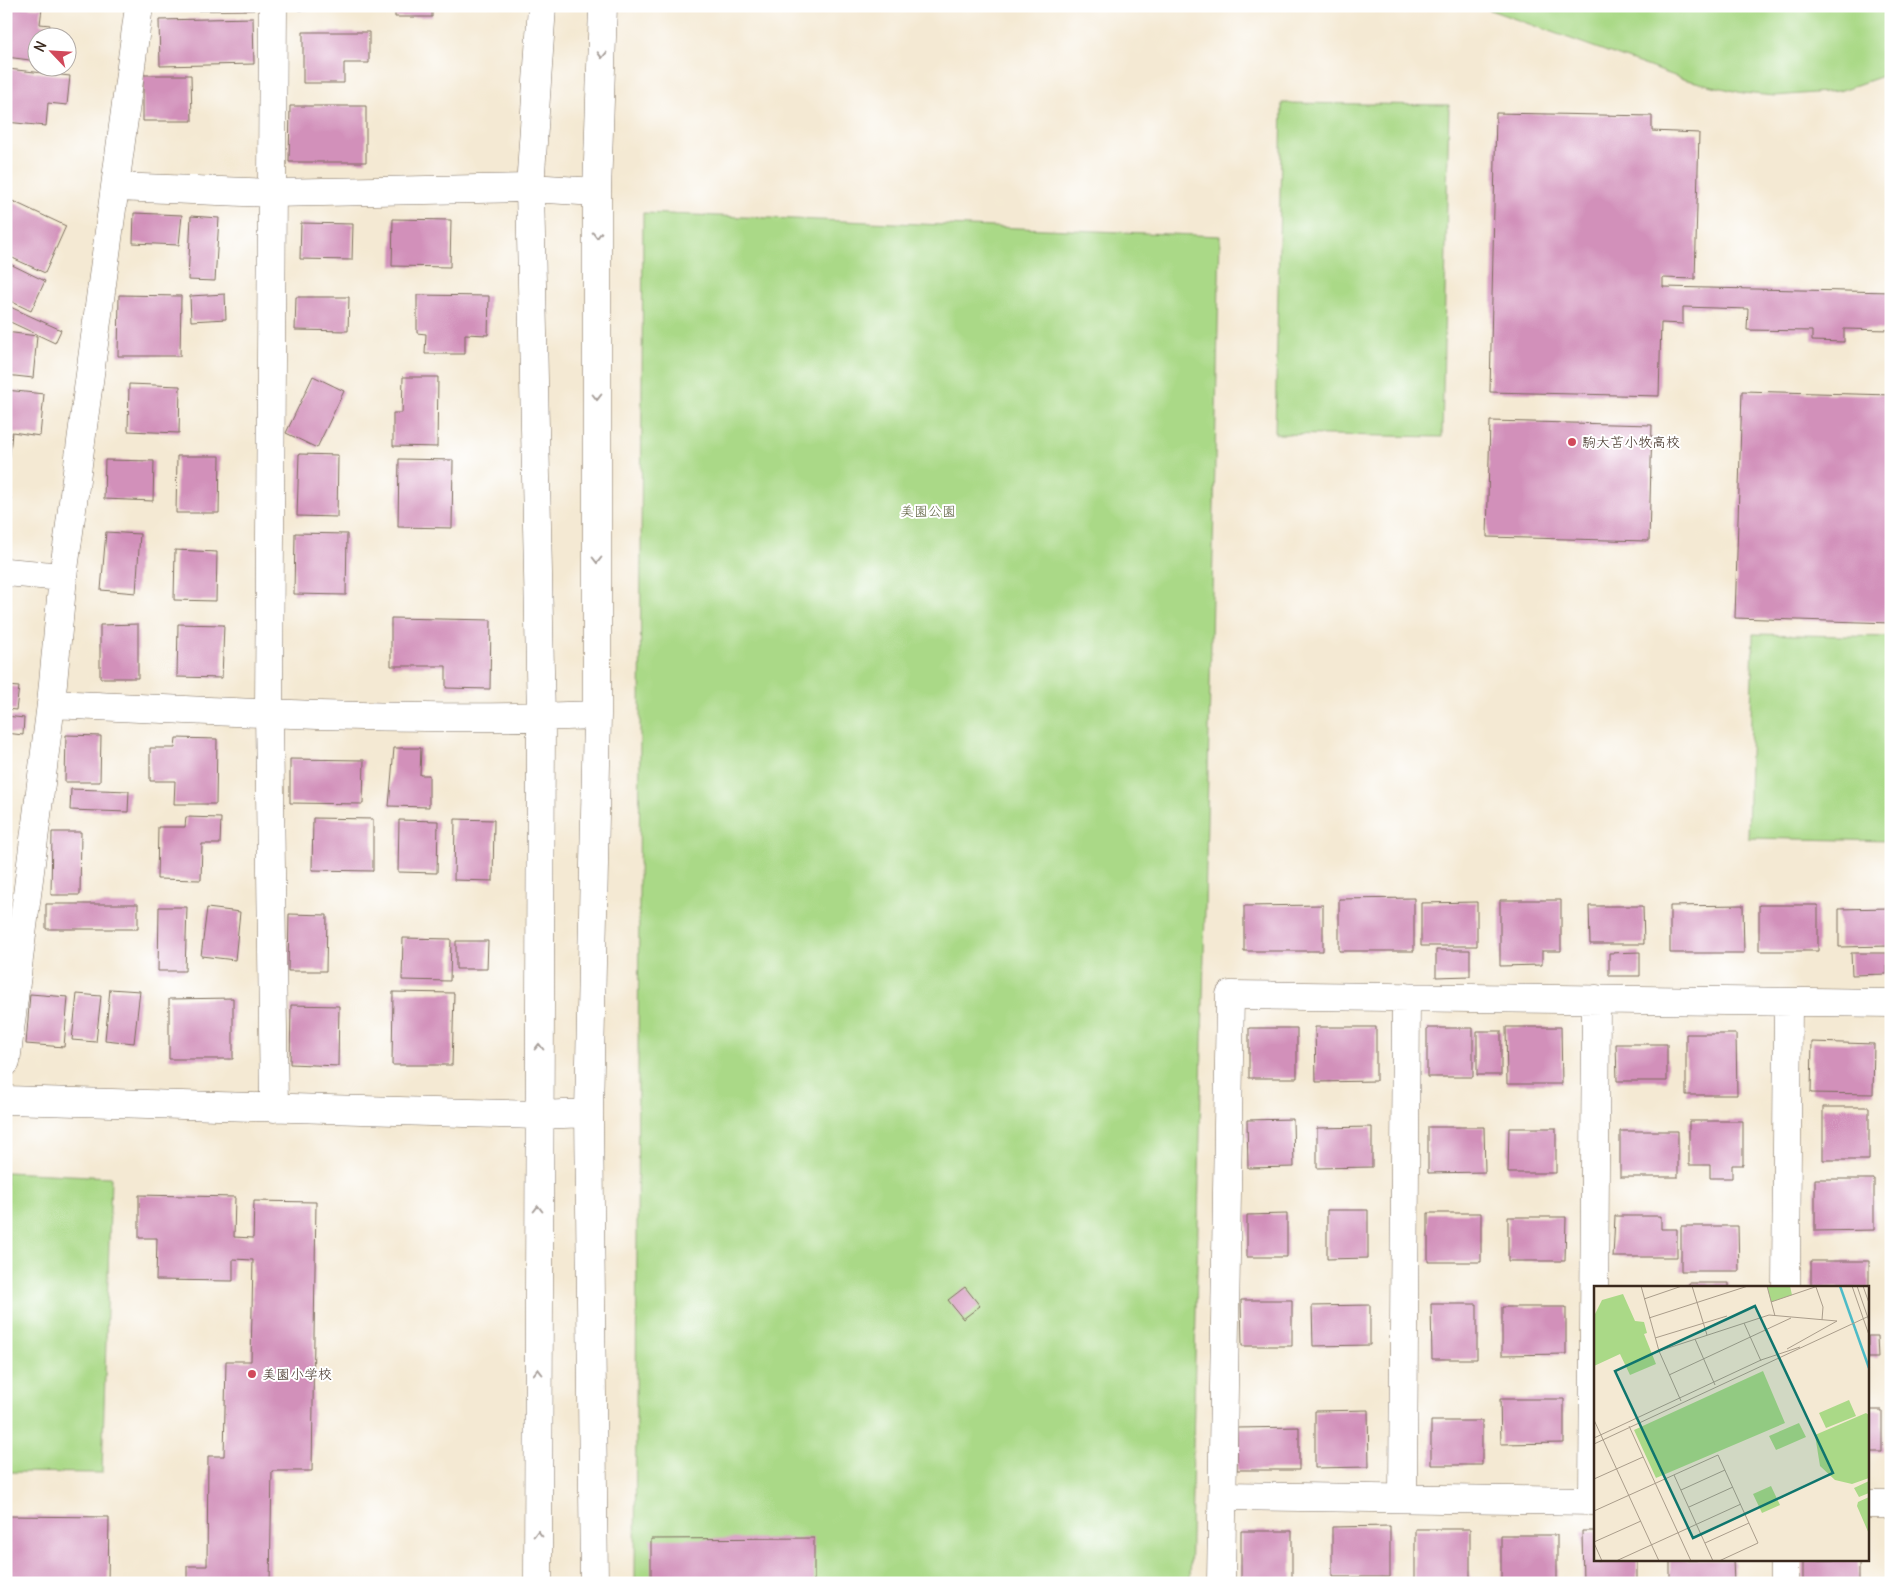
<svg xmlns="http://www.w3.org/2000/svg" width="1897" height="1589" font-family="Delius,'Klee One',sans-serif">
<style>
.green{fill:#aad987;stroke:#728252}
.building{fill:#d290ba}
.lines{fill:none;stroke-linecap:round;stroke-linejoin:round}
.minor-casing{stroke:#7c6d5d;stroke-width:29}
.minor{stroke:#fff;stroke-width:28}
.oneway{stroke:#a79f9a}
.poi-dot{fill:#d1495b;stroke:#fff;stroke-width:2}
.labels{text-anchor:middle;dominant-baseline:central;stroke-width:4;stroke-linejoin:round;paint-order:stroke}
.poi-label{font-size:14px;fill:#3b2a1e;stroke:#fff;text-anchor:start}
.park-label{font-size:14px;fill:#5c5f3e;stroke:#fff}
.inset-river{fill:none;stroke:#4dbbc7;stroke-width:2.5}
.inset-road{fill:none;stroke:#aa9d8b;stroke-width:1}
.view{fill:#0f766e;fill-opacity:0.15;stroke:#0f766e;stroke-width:2.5}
.inset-edge{fill:none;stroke:#3b2a1e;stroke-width:2.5}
</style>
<rect width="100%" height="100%" fill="#fff"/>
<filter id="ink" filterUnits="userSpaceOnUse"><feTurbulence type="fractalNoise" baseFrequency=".02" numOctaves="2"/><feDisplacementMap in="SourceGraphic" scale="10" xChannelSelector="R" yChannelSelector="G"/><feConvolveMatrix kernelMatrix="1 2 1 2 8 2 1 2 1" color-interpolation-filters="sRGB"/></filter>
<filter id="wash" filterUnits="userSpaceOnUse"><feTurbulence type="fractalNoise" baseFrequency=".0096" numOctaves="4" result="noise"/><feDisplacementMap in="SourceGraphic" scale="20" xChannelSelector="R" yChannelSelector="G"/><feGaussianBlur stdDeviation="1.12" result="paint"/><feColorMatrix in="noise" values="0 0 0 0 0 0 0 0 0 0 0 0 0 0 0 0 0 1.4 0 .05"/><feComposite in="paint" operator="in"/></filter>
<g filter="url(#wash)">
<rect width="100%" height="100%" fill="#f4e9d3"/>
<path class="green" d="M1479 6H1891V73L1839 91 1775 96 1743 93 1683 79Z
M1282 103 1449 105 1442 437 1275 434Z
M643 213 1220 236 1190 1583H635Z
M1753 634 1891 637V841L1748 838Z
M6 1172 111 1177 102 1473 6 1472Z"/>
<g id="blocks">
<path class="building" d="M8 6 42 8 40 24 50 25 49 38H38V61L6 57Z
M160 6H254V10L160 11Z
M298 6H349V10H298Z
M395 6H432V17H395Z
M253 18 254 64 160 66 159 20Z
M303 32H369V63H344V83H303Z
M8 69 70 76 67 105 48 103 46 126 6 122Z
M143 75H191L192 121H143Z
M290 106H366V162H289Z
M1496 113 1652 116V131L1699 133 1695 279 1663 278V287L1891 292V330L1844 329V342L1812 341V331L1747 330 1748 309 1683 307V324L1661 323 1659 396 1490 392Z
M6 198 66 226 45 273 6 255Z
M134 213 182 215 179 245 133 243Z
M191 216 219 218 215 281 188 280Z
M393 219 451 220 450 267 392 266Z
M301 223 353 224 352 260 300 259Z
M6 262 45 281 31 311 6 299Z
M225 294 226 319 191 321 190 296Z
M119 295 181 296 180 356H118Z
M417 295 489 296 488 335 465 334V354H425L426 334 417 333Z
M296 297H349L348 331 295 330Z
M6 305 61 330 55 343 6 320Z
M6 332 37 336 33 378 6 375Z
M313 376 344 391 317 448 286 433Z
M403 377H438L437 447 393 446V413H402Z
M129 384 180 386 179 433 128 431Z
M6 390 44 394 40 436 12 432 9 465 6 464Z
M1742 391 1891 395V623L1735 618Z
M1490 421 1652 425 1649 541 1487 537Z
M299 454 338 455 337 517 297 516Z
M177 456H220L219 513H176Z
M399 459 453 460 452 528 398 527Z
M105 460 154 461 153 501 104 499Z
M6 498H11L8 528H6Z
M106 532 140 534 136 593 101 590Z
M295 533 347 534 346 595 294 594Z
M175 550 217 552 216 601 174 600Z
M391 618 491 620 490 689 446 688V666H391Z
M138 624V678H100V625Z
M178 624 224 625 222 678 177 677Z
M6 686 19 687 16 710 6 709Z
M6 716 24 718 23 735 6 733Z
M66 735 101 736 100 782H65Z
M176 738 217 739 216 804H174L175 781H150V748H175Z
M394 748H421L420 775H429V807L389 806Z
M290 759 364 760 363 804 290 803Z
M71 789 129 791 128 812 70 810Z
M186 817 221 818 220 844H202L201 880 157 879 158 827H185Z
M313 818 373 819V871L312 870Z
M455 819 494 820 493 881 454 880Z
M399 820 438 821 437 873 398 872Z
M52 832H81L80 895H51Z
M1414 898V951H1339V899Z
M1500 900H1561V951H1542V965L1500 966Z
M1477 902V946H1421V903Z
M46 904H138V929H46Z
M1323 905V951H1244V906Z
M1743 905 1744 953H1670V906Z
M1759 905H1818V951H1759Z
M1589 906H1643L1644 944H1590Z
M159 907H187L185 971H158Z
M207 908 240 912 235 960 201 956Z
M1890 908 1891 946 1839 947V909Z
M289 914 327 915 326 971H288Z
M403 938 451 939 450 981 402 980Z
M456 941H488L487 969H456Z
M1436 950H1470V976L1436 977Z
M1640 952V976H1609V953Z
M1851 953H1887V974L1852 975Z
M110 989 140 991 134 1043 105 1040Z
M393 992 454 993 452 1065H392Z
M30 994 68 997 64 1047 26 1044Z
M77 994 101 996 96 1042 72 1040Z
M233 998V1059H169V999Z
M291 1005 339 1006 338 1066 290 1064Z
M1315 1027H1376V1081L1316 1082Z
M1506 1027H1561L1562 1084H1507Z
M1249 1028H1297V1078H1249Z
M1427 1028H1473V1077H1427Z
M1477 1031H1501V1075H1477Z
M1686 1034H1736L1737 1095H1686Z
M1812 1042 1874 1044 1873 1094 1811 1093Z
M1616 1044H1667V1081H1617Z
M1823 1107H1869V1160H1823Z
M1293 1119 1294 1167 1248 1168 1247 1120Z
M1689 1121H1743V1165H1732V1178H1710V1165H1689Z
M1372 1127V1167L1317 1168V1128Z
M1428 1127H1484L1485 1172 1428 1173Z
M1509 1128H1556V1173H1508Z
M1620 1131H1678V1177H1620Z
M1815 1179H1874V1230L1815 1231Z
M139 1195 235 1197 234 1237 253 1238 254 1201 316 1202 312 1471H272L270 1583H187V1566H207L208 1456H224L226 1361H251L253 1260 233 1259V1281L156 1280 157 1238H139Z
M1327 1210H1368V1258L1327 1259Z
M1428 1213H1481V1262H1428Z
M1287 1214V1257H1247V1215Z
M1615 1216H1661V1229H1677V1257H1613Z
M1508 1217H1566L1565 1261H1508Z
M1681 1226H1738L1739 1271H1681Z
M1811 1261H1869V1288H1811Z
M1689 1283H1729V1288H1689Z
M965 1287 980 1306 963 1319 948 1300Z
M1241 1300H1292V1346H1242Z
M1431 1304H1477V1359H1432Z
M1370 1305V1345L1313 1346 1312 1306Z
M1502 1307H1566V1354L1502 1355Z
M1868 1336H1877L1878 1358H1868Z
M1500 1399H1564V1443L1501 1444Z
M1368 1410 1369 1467 1315 1468V1411Z
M1868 1410H1882V1452H1868Z
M1431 1421H1482V1465H1431Z
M1299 1427V1470H1237V1428Z
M6 1516 109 1517 108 1583H6Z
M1390 1526V1577H1332V1527Z
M1415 1529H1470V1583H1415Z
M1241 1531H1292V1582H1241Z
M1582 1531H1596V1560H1637V1583H1583Z
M1501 1535H1557V1581H1501Z
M814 1538V1583H651V1539Z
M1670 1560H1733L1734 1583H1670Z
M1803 1560H1859V1583H1803Z"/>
</g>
</g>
<g filter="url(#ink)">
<use href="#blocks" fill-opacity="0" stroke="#7c6d5d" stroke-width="1"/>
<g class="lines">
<g class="minor-casing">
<path id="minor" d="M273 6 269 713 274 1108
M115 187 272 193 530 188 597 192
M6 572 63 577
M51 704C232 712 415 722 597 715
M6 1062 51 704 63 577 139 6
M6 1100 538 1115 589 1113
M1786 1288 1788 1002
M1223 1496 1596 1501
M1403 1498 1406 997
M1593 1501 1596 999
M1868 1504H1891
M538 1583 541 717 530 188 542 6
M594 1583 589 1113 597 715V192L603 6
M1221 1583 1230 995 1891 1003
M1784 1583V1560"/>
</g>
<use href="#minor" class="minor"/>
</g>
<defs><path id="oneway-chevron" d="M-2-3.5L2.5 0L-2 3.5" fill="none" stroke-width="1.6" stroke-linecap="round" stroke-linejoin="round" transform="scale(1.25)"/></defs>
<g class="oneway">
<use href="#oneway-chevron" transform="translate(602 55) rotate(92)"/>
<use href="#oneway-chevron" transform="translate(597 235) rotate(90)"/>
<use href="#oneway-chevron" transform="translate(597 397) rotate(90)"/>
<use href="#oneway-chevron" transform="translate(597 560) rotate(90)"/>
<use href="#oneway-chevron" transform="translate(539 1047) rotate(-90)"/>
<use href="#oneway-chevron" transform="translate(538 1209) rotate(-90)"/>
<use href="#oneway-chevron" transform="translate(538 1372) rotate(-90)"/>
<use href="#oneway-chevron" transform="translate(538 1534) rotate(-90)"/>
</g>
</g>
<g class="poi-dot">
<circle cx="1572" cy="442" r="5"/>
<circle cx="252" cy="1374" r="5"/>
</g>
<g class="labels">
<g class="poi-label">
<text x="1582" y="442">駒大苫小牧高校</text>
<text x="262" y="1374">美園小学校</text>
</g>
<g class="park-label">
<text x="928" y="511">美園公園</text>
</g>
</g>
<g transform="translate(1594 1286)">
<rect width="275" height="275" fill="#f4e9d3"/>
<path d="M173 0H196L198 9 177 16ZM29 8 41 35 50 36 53 47 50 48 62 78 36 89 26 68 0 80V30L8 14ZM169 85 191 137 62 192 40 144ZM255 114 262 130 232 142 225 127ZM272 127 275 129V192L258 198 241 194 226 180 221 149ZM205 137 212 151 182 164 175 150ZM275 195V207L265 211 260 202ZM177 200 186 219 168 227 159 208ZM275 211V248L263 220 264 216Z" fill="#aad987"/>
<path class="inset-river" d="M246 0 275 82"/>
<path class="inset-road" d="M47 0 65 65 87 115M98 0 113 49M173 0 181 30M258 0 275 49M263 0 275 35M269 0 275 17M222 1 229 21 228 34M50 13 88 0M177 16 224 0M55 32 154 0M150 37 167 75M61 52 133 30M101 53 121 99M193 63 243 35M65 65 175 29 243 35M75 89 197 32M0 134 65 275M35 140 97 275M0 152 167 74 206 61M0 158 273 31M80 189 119 275M0 193 49 171M87 204 131 184M95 221 139 201M0 225 124 169 164 257 125 275M0 256 47 235M0 257 8 275M111 257 155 237M22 275 147 218"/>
<path class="view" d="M161 20 239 187 99 252 21 85Z"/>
<rect width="275" height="275" class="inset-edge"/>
</g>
<rect width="1897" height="1589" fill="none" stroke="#fff" stroke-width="25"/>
<g transform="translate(52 52) rotate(295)"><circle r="24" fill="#ffffff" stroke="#b1aaa5"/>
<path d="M0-4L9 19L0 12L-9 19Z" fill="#d1495b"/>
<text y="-8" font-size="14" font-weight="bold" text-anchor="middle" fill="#3b2a1e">N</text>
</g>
</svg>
